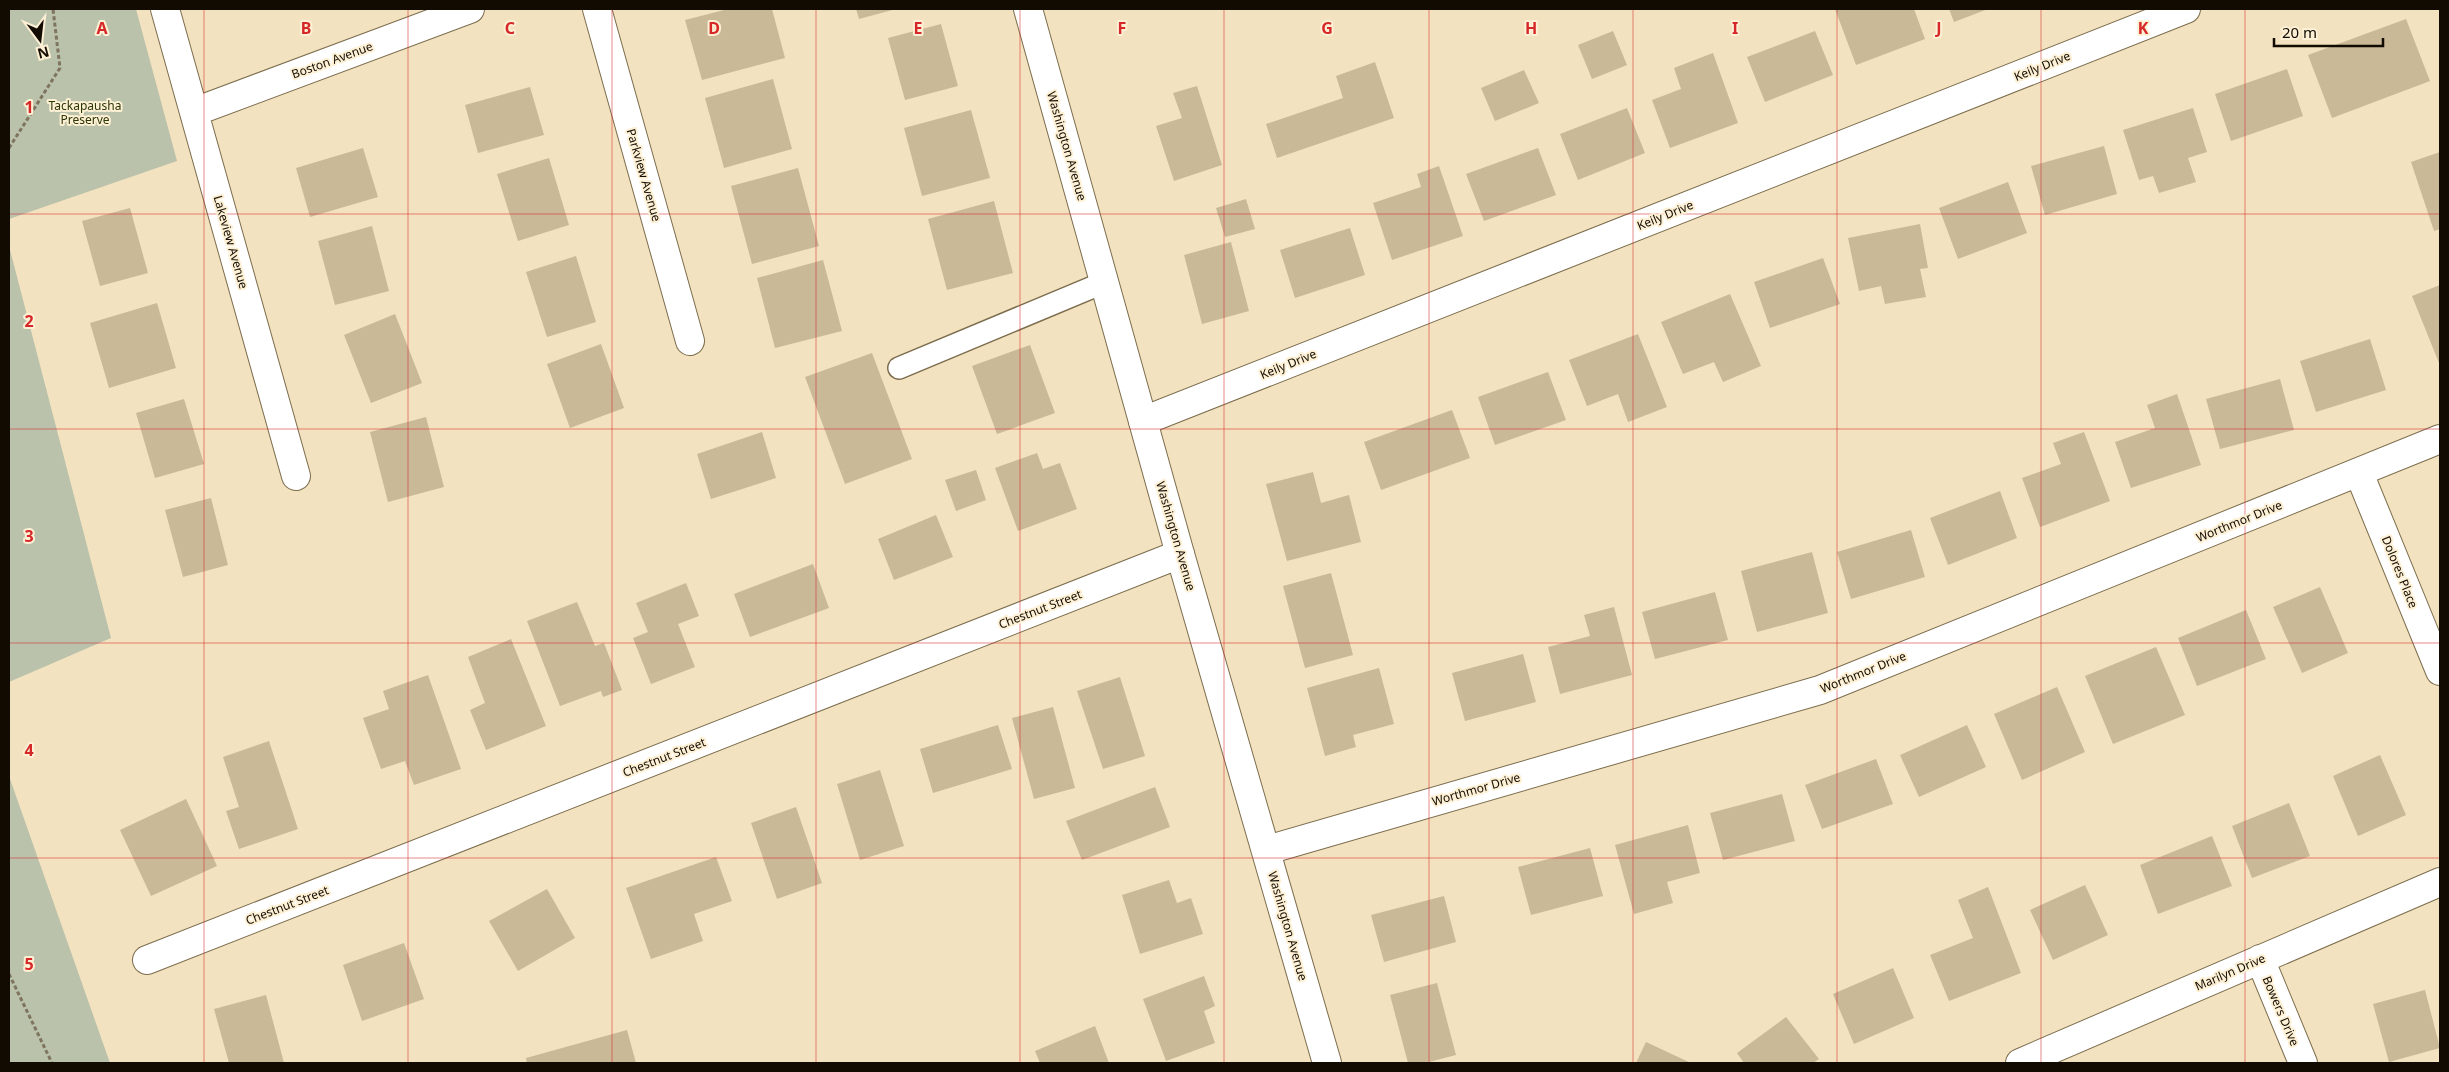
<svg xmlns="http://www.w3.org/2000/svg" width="2449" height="1072" font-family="'Noto Sans',sans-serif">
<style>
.green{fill:#bac2ab}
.building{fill:#c9b997}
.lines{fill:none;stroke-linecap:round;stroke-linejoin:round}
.lane-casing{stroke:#7c6d4e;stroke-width:24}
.street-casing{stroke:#7c6d4e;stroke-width:30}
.secondary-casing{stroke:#7c6d4e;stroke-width:30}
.path{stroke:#7f745e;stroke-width:3;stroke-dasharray:4 2.5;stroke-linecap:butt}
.lane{stroke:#fff;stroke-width:21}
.street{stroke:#fff;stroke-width:28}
.secondary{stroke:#fff;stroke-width:28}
.grid{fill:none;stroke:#d62828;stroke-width:1;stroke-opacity:0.55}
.labels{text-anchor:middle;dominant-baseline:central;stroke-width:4;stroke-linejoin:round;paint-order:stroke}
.street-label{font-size:12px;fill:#110b02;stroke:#fdf0d4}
.park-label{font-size:12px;fill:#2b3605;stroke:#fdf0d4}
.grid-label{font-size:16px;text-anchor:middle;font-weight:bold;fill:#d62828;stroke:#fdf0d4;stroke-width:4;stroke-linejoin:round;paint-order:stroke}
</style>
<rect width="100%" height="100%" fill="#f3e2bf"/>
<path class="green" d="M9 9H136L177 161 9 219Z
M9 246 111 638 9 682Z
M9 776 110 1063H9Z"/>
<path class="building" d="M728 9H772L785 58 702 80 685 20Z
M856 9H896L859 19Z
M1835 9H1914L1925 39 1856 65Z
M1949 9H1988L1954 22Z
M2406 19 2430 81 2332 118 2308 55Z
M941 24 958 86 905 100 888 38Z
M1613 31 1627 65 1592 79 1578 45Z
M1815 31 1833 75 1765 102 1747 57Z
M1713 53 1738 123 1670 148 1652 100 1681 89 1674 68Z
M1375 62 1394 118 1277 158 1266 124 1343 98 1336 76Z
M2287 69 2303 116 2231 141 2215 94Z
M1524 70 1539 103 1495 121 1481 88Z
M773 79 792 149 724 168 705 98Z
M1197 86 1222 165 1174 181 1156 126 1182 118 1173 93Z
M530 87 544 135 478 153 465 105Z
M1627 108 1645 153 1578 180 1560 134Z
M2193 108 2207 152 2188 158 2196 182 2159 193 2153 176 2139 180 2123 130Z
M971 110 990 178 922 196 904 128Z
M2104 146 2117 194 2045 215 2031 166Z
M363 148 378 197 310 217 296 168Z
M1538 148 1556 195 1484 221 1466 174Z
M2440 152V229L2434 231 2411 162Z
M549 158 569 225 518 241 497 174Z
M1439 166 1463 236 1392 260 1373 203 1421 187 1417 174Z
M798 168 819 246 752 264 731 186Z
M2008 182 2027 233 1958 259 1939 208Z
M1246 199 1255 229 1225 237 1216 208Z
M994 201 1013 273 947 290 928 219Z
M130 208 148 273 100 286 82 221Z
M1920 224 1928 268 1920 269 1926 297 1885 304 1881 286 1859 291 1848 238Z
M372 226 389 291 335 305 318 241Z
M1350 228 1365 275 1295 298 1280 250Z
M1231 242 1249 311 1202 324 1184 255Z
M576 256 596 322 547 337 526 272Z
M1823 258 1840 304 1770 328 1754 282Z
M823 260 842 331 775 348 757 278Z
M2440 285V362L2439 363 2412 296Z
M1730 294 1761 366 1723 382 1714 362 1683 374 1661 322Z
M157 303 176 368 109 388 90 323Z
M395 314 422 383 371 403 344 335Z
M1638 334 1667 407 1628 422 1618 394 1587 406 1569 360Z
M2370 339 2386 390 2316 412 2300 361Z
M601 344 624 408 570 428 547 364Z
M1030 345 1055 413 997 434 972 366Z
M872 353 912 459 845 484 805 377Z
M1548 372 1566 420 1495 445 1478 397Z
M2280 379 2294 430 2220 449 2206 399Z
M2177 394 2201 465 2131 488 2115 442 2155 428 2147 405Z
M184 399 204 464 155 478 136 413Z
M1452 410 1470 458 1381 490 1364 442Z
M426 417 444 487 388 502 370 432Z
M762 432 776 478 711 499 697 454Z
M2084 432 2110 501 2040 527 2022 478 2061 464 2053 443Z
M1037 453 1043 469 1060 463 1077 509 1018 531 995 468Z
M976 470 986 500 956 511 945 480Z
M1313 472 1321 503 1349 495 1361 542 1287 561 1266 484Z
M2000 491 2017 538 1948 565 1930 518Z
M211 498 228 565 183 577 165 510Z
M936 515 953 557 894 580 878 539Z
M1911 530 1925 577 1851 599 1837 552Z
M1812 552 1828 613 1757 632 1741 571Z
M813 564 829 608 750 637 734 594Z
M1331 573 1353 655 1305 668 1283 586Z
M686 583 699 616 678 624 695 667 651 684 633 638 648 632 636 603Z
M2320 587 2348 653 2302 673 2273 607Z
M1715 592 1728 640 1655 659 1642 612Z
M577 602 595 646 604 643 622 690 603 697 601 691 560 706 527 621Z
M1614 607 1632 675 1560 694 1548 647 1590 636 1584 615Z
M2246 610 2266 659 2197 686 2178 638Z
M511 639 546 726 486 750 470 710 485 703 468 657Z
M2156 647 2185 715 2113 744 2085 676Z
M1523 654 1536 702 1465 721 1452 673Z
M1379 668 1394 724 1353 735 1356 747 1325 756 1307 688Z
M428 675 461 769 414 785 405 761 381 769 363 718 389 709 383 691Z
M1120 677 1145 756 1103 769 1077 691Z
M2057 687 2085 752 2022 780 1994 714Z
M1053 707 1075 788 1034 799 1012 718Z
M998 725 1012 769 933 793 920 749Z
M1967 725 1986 767 1919 797 1900 755Z
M269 741 298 829 239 849 226 811 239 807 223 757Z
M2380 755 2406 815 2358 836 2333 776Z
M1876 759 1893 804 1822 829 1805 785Z
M880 770 904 846 860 860 837 784Z
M1155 787 1170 827 1082 860 1066 821Z
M1782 794 1795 841 1723 860 1710 813Z
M186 799 217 866 151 896 120 830Z
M2289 803 2310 856 2252 878 2232 826Z
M796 807 822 883 777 899 751 823Z
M1688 825 1700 873 1667 882 1673 903 1634 914 1615 845Z
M2212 836 2232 886 2158 914 2140 865Z
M1590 848 1603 896 1531 915 1518 867Z
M716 857 732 901 694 914 703 941 651 959 626 888Z
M1169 880 1177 903 1191 898 1203 934 1140 954 1122 895Z
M2085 885 2108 935 2053 960 2030 910Z
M1988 887 2021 973 1949 1001 1930 955 1973 938 1958 900Z
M547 889 575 938 518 971 489 921Z
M1444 896 1456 942 1384 962 1371 915Z
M404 943 424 999 362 1021 343 965Z
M1893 968 1914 1018 1854 1044 1833 994Z
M1204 976 1215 1006 1204 1011 1215 1043 1166 1061 1143 999Z
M1437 983 1456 1055 1425 1063H1408L1390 995Z
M2425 990 2440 1048 2389 1062 2373 1004Z
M266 995 284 1063H229L214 1009Z
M1786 1017 1819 1059 1813 1063H1744L1737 1053Z
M1095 1026 1109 1063H1040L1035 1051Z
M627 1030 636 1063H527L526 1058Z
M1646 1042 1691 1063H1636Z"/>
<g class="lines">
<g class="lane-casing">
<path id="lane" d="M899 368 1105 282"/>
</g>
<g class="street-casing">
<path id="street" d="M165 9 296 476
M597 9 690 341
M194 112 470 9
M1143 421 2186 9
M2359 473 2440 671
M1267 850 1820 690 2440 439
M2260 959 2303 1063
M147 960 1180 554
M2020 1063 2440 882"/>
</g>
<g class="secondary-casing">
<path id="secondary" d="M1028 9 1180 554 1327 1063"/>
</g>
<path class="path" d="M9 148 60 68 53 9
M9 974 52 1063"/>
<use href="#lane" class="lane"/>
<use href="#street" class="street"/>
<use href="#secondary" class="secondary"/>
</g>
<path class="grid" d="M204 9V1063M408 9V1063M612 9V1063M816 9V1063M1020 9V1063M1224 9V1063M1429 9V1063M1633 9V1063M1837 9V1063M2041 9V1063M2245 9V1063M9 214H2440M9 429H2440M9 643H2440M9 858H2440"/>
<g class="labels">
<g class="street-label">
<text transform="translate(332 60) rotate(-20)">Boston Avenue</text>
<text transform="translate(2042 66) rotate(-22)">Keily Drive</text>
<text transform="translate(1067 146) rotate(74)">Washington Avenue</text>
<text transform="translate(644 175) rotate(74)">Parkview Avenue</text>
<text transform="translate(1665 215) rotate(-22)">Keily Drive</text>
<text transform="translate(231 242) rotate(74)">Lakeview Avenue</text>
<text transform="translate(1288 364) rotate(-22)">Keily Drive</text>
<text transform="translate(2239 521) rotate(-22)">Worthmor Drive</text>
<text transform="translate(1176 536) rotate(74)">Washington Avenue</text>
<text transform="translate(2400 572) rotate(68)">Dolores Place</text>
<text transform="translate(1040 609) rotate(-21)">Chestnut Street</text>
<text transform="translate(1863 672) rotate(-22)">Worthmor Drive</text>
<text transform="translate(664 757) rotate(-21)">Chestnut Street</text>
<text transform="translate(1476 789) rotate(-16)">Worthmor Drive</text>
<text transform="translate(287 905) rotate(-21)">Chestnut Street</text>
<text transform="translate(1288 926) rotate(74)">Washington Avenue</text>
<text transform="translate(2230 972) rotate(-23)">Marilyn Drive</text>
<text transform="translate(2281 1011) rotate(67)">Bowers Drive</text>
</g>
<g class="park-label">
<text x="85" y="105">Tackapausha<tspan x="85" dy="14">Preserve</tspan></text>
</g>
</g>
<g class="grid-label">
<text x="102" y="34">A</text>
<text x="306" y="34">B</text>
<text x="510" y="34">C</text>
<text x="714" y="34">D</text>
<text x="918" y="34">E</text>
<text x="1122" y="34">F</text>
<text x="1327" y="34">G</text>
<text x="1531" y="34">H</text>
<text x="1735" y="34">I</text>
<text x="1939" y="34">J</text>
<text x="2143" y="34">K</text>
<text x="29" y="113">1</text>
<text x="29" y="327">2</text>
<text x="29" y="542">3</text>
<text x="29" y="756">4</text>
<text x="29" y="970">5</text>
</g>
<rect width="2449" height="1072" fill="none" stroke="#110b02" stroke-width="20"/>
<g transform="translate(40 40) rotate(165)" stroke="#fdf0d4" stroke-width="4" paint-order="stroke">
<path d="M0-4L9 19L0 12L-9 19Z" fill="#110b02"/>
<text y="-8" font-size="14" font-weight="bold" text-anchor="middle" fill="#110b02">N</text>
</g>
<path d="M2274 38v8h109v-8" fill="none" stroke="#110b02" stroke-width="2.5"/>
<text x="2282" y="38" font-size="15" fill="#110b02" stroke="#fdf0d4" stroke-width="4" paint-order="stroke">20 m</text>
</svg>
